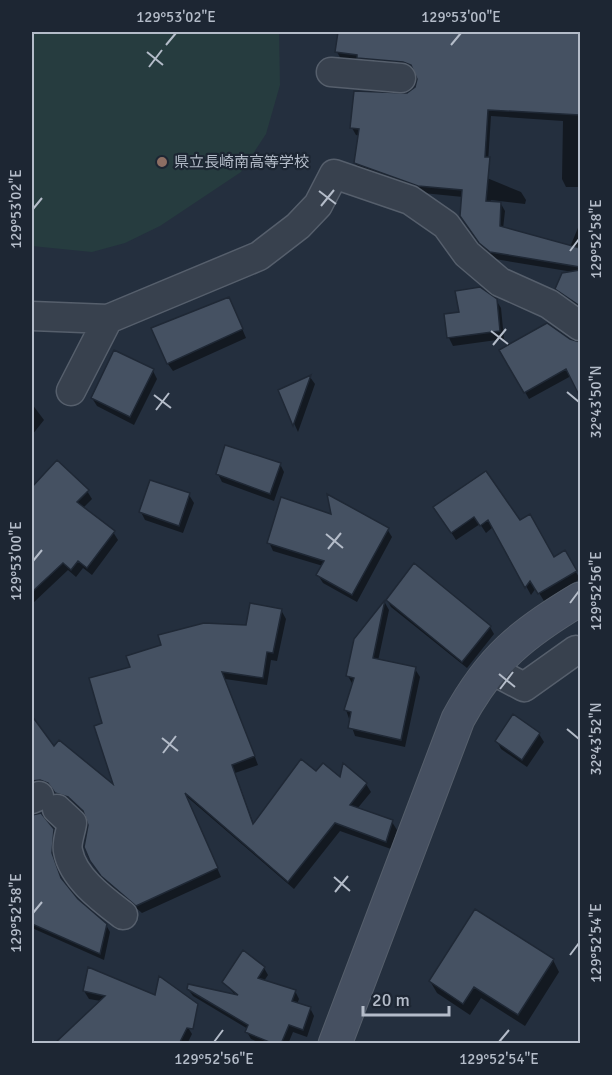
<svg xmlns="http://www.w3.org/2000/svg" width="612" height="1075" font-family="Signika,'Noto Sans JP',sans-serif">
<style>
.green{fill:#263c3f}
.shadow{fill:#0007}
.building{fill:#455162;stroke:#1f2835;stroke-width:1.5}
.lines{fill:none;stroke-linecap:round;stroke-linejoin:round}
.street-casing{stroke:#565f6c;stroke-width:31}
.secondary-casing{stroke:#565f6c;stroke-width:35}
.street{stroke:#38414e;stroke-width:28}
.secondary{stroke:#465061;stroke-width:33}
.ticks{fill:none;stroke:#b4bcc9;stroke-width:2}
.education-dot{fill:#8d6e63;stroke:#1d2633;stroke-width:2}
.labels{text-anchor:middle;dominant-baseline:central;stroke-width:4.5;stroke-linejoin:round;paint-order:stroke}
.poi-label{font-size:15px;fill:#b4bcc9;stroke:#1d2633;text-anchor:start}
.neatline{fill:none;stroke:#b4bcc9;stroke-width:2}
.ticks-label{font-size:15px;text-anchor:middle;fill:#b4bcc9}
</style>
<rect width="100%" height="100%" fill="#242f3e"/>
<path class="green" d="M32 32H279L280 85 266 134 241 172 160 226 125 243 92 252 32 246Z"/>
<path class="shadow" d="M340 32H580V187H566L562 179 563 121 491 116 487 178 521 192 526 200 525 204 491 200V203L501 204 505 211 503 229 570 247 580 223V311L561 296 557 289 573 272 495 259 485 250 466 224 463 197 423 193 360 171 355 163 360 136 356 135 352 128 408 95 416 88 419 79 416 72 408 69 341 59 337 52Z
M496 300 501 308 504 339 453 346 449 338 446 316 461 314Z
M233 307 246 338 173 371 168 364Z
M580 343V374L573 379 571 376 529 399 501 350Z
M153 371 157 379 134 425 97 406 92 398Z
M310 377 315 384 298 432 279 390Z
M32 404 44 420 32 435Z
M57 462 87 491 92 499 83 508 113 532 118 540 92 575 83 568 76 577 68 570 32 604V489Z
M280 464 284 472 274 501 222 482 218 474Z
M189 495 194 503 183 533 145 520 141 512Z
M435 507 519 522 554 559 565 553 580 579 544 601 536 588 531 595 493 527 486 533 480 524 456 540Z
M333 516 387 529 392 537 357 602 323 583 318 575 323 566 273 551 269 542Z
M387 600 490 627 494 634 467 668 391 607Z
M385 603 389 610 378 661 415 669 420 677 405 747 355 736 346 710 353 685 348 676 355 640Z
M281 610 286 619 277 661 271 660 267 685 225 679 258 765 235 773 254 825 316 773 341 779 344 766 366 784 371 792 357 809 392 822 397 830 391 849 340 831 294 889 186 796 221 877 142 913 108 884 91 861 89 821 74 805 61 801 55 791 32 774V719L54 749 116 788 104 724 132 668 247 626Z
M539 734 544 742 527 767 501 749 497 741Z
M41 815 57 838 55 862 63 882 77 900 106 925 110 932 104 960 32 928V817Z
M553 960 559 972 525 1026 481 998 470 1015 437 993 430 981Z
M264 968 268 975 264 981 295 991 299 999 297 1004 310 1008 314 1016 307 1037 293 1032 288 1044H262L251 1039 247 1032 248 1029 193 996 188 989 236 996 224 982Z
M89 969 187 1026 192 1034 187 1044H56L101 1001 89 999 84 991Z"/>
<path class="building" d="M338 32H580V115L488 110 485 157H490L486 201 501 202 500 226 580 248V267L490 252 479 243 460 216 462 190 418 186 354 163 359 129 350 128 354 91 407 93 415 87 417 79 411 65 403 62 357 58V55L335 52Z
M580 270V306L555 289 562 273Z
M480 287 497 299 500 331 447 338 444 314 459 312 455 291Z
M229 297 243 329 167 364 151 328Z
M547 323 570 339 580 342V397L566 369 524 393 499 350Z
M114 350 154 369 130 417 91 398Z
M311 375 293 426 278 390Z
M225 445 281 463 270 494 216 474Z
M57 460 89 490 77 502 115 531 87 568 78 561 71 570 63 563 32 592V487Z
M486 471 520 520 530 514 554 557 565 550 577 571 538 594 530 581 525 588 488 520 480 526 474 517 451 533 433 507Z
M150 480 190 493 179 526 139 512Z
M327 494 389 528 352 595 316 575 324 561 267 543 281 497 331 514Z
M414 563 491 626 462 662 386 600Z
M385 600 373 658 416 667 401 740 348 728 351 712 344 710 354 678 346 676 354 639Z
M250 603 282 609 273 653 267 652 263 678 222 672 255 756 232 765 253 824 301 759 316 771 323 763 340 777 343 763 367 783 350 805 393 820 386 842 335 823 288 882 185 793 218 868 136 906 101 876 90 861 84 847 88 825 83 811 68 797 55 793 48 783 40 780 32 781V716L54 746 59 740 113 784 94 726 102 723 89 678 130 667 126 656 161 645 158 635 204 623 246 625Z
M513 714 540 733 522 760 495 741Z
M41 813 54 829 52 853 61 878 78 899 107 924 100 954 32 924V815Z
M475 909 554 959 518 1015 474 987 463 1004 429 981Z
M243 950 265 967 258 978 296 990 292 1001 311 1007 303 1030 289 1025 281 1044H274L245 1032 248 1025 187 989 188 984 238 995 222 982Z
M88 967 155 995 159 976 198 1004 193 1029 187 1028 179 1044H54L105 996 83 991Z"/>
<g class="lines">
<g class="street-casing">
<path id="street" d="M331 72 401 78
M32 316 108 319 259 256 298 226 318 205 334 174 410 200 446 225 467 254 500 282 549 304 580 326
M71 391 108 319
M490 669 524 687 576 650 580 651
M32 799 39 796
M57 809 72 823C71 831 66 843 68 851 73 878 102 899 123 915"/>
</g>
<g class="secondary-casing">
<path id="secondary" d="M335 1044 458 719C491 658 523 633 580 599"/>
</g>
<use href="#street" class="street"/>
<use href="#secondary" class="secondary"/>
</g>
<path class="ticks" d="M166 45 176 33M451 45 461 33M147 52 163 65M149 67 162 50M319 191 336 204M321 206 334 190M33 209 42 198M570 251 579 239M491 331 508 344M493 345 506 329M567 392 579 402M154 395 171 408M156 410 169 393M326 534 343 548M328 549 341 533M33 561 42 550M570 603 579 591M499 674 515 687M500 689 513 672M567 729 579 739M162 738 178 751M163 753 176 736M334 877 350 891M335 892 348 876M33 913 42 902M570 955 579 943M214 1042 223 1030M499 1042 509 1030"/>
<circle class="education-dot" cx="162" cy="162" r="6"/>
<g class="labels">
<g class="poi-label">
<text x="174" y="162">県立長崎南高等学校</text>
</g>
</g>
<rect width="612" height="1075" fill="none" stroke="#1d2633" stroke-width="66"/>
<path d="M363 1006v9h86v-9" fill="none" stroke="#b4bcc9" stroke-width="3"/>
<text x="372" y="1006" font-size="18" fill="#b4bcc9" stroke="#1d2633" stroke-width="4.5" paint-order="stroke">20 m</text>
<rect x="33" y="33" width="546" height="1009" class="neatline"/>
<g class="ticks-label">
<text x="176" y="22">129°53'02"E</text>
<text x="461" y="22">129°53'00"E</text>
<text transform="translate(16 209) rotate(-90)" y="5">129°53'02"E</text>
<text transform="translate(596 239) rotate(-90)" y="5">129°52'58"E</text>
<text transform="translate(596 402) rotate(-90)" y="5">32°43'50"N</text>
<text transform="translate(16 561) rotate(-90)" y="5">129°53'00"E</text>
<text transform="translate(596 591) rotate(-90)" y="5">129°52'56"E</text>
<text transform="translate(596 739) rotate(-90)" y="5">32°43'52"N</text>
<text transform="translate(16 913) rotate(-90)" y="5">129°52'58"E</text>
<text transform="translate(596 943) rotate(-90)" y="5">129°52'54"E</text>
<text x="214" y="1064">129°52'56"E</text>
<text x="499" y="1064">129°52'54"E</text>
</g>
</svg>
